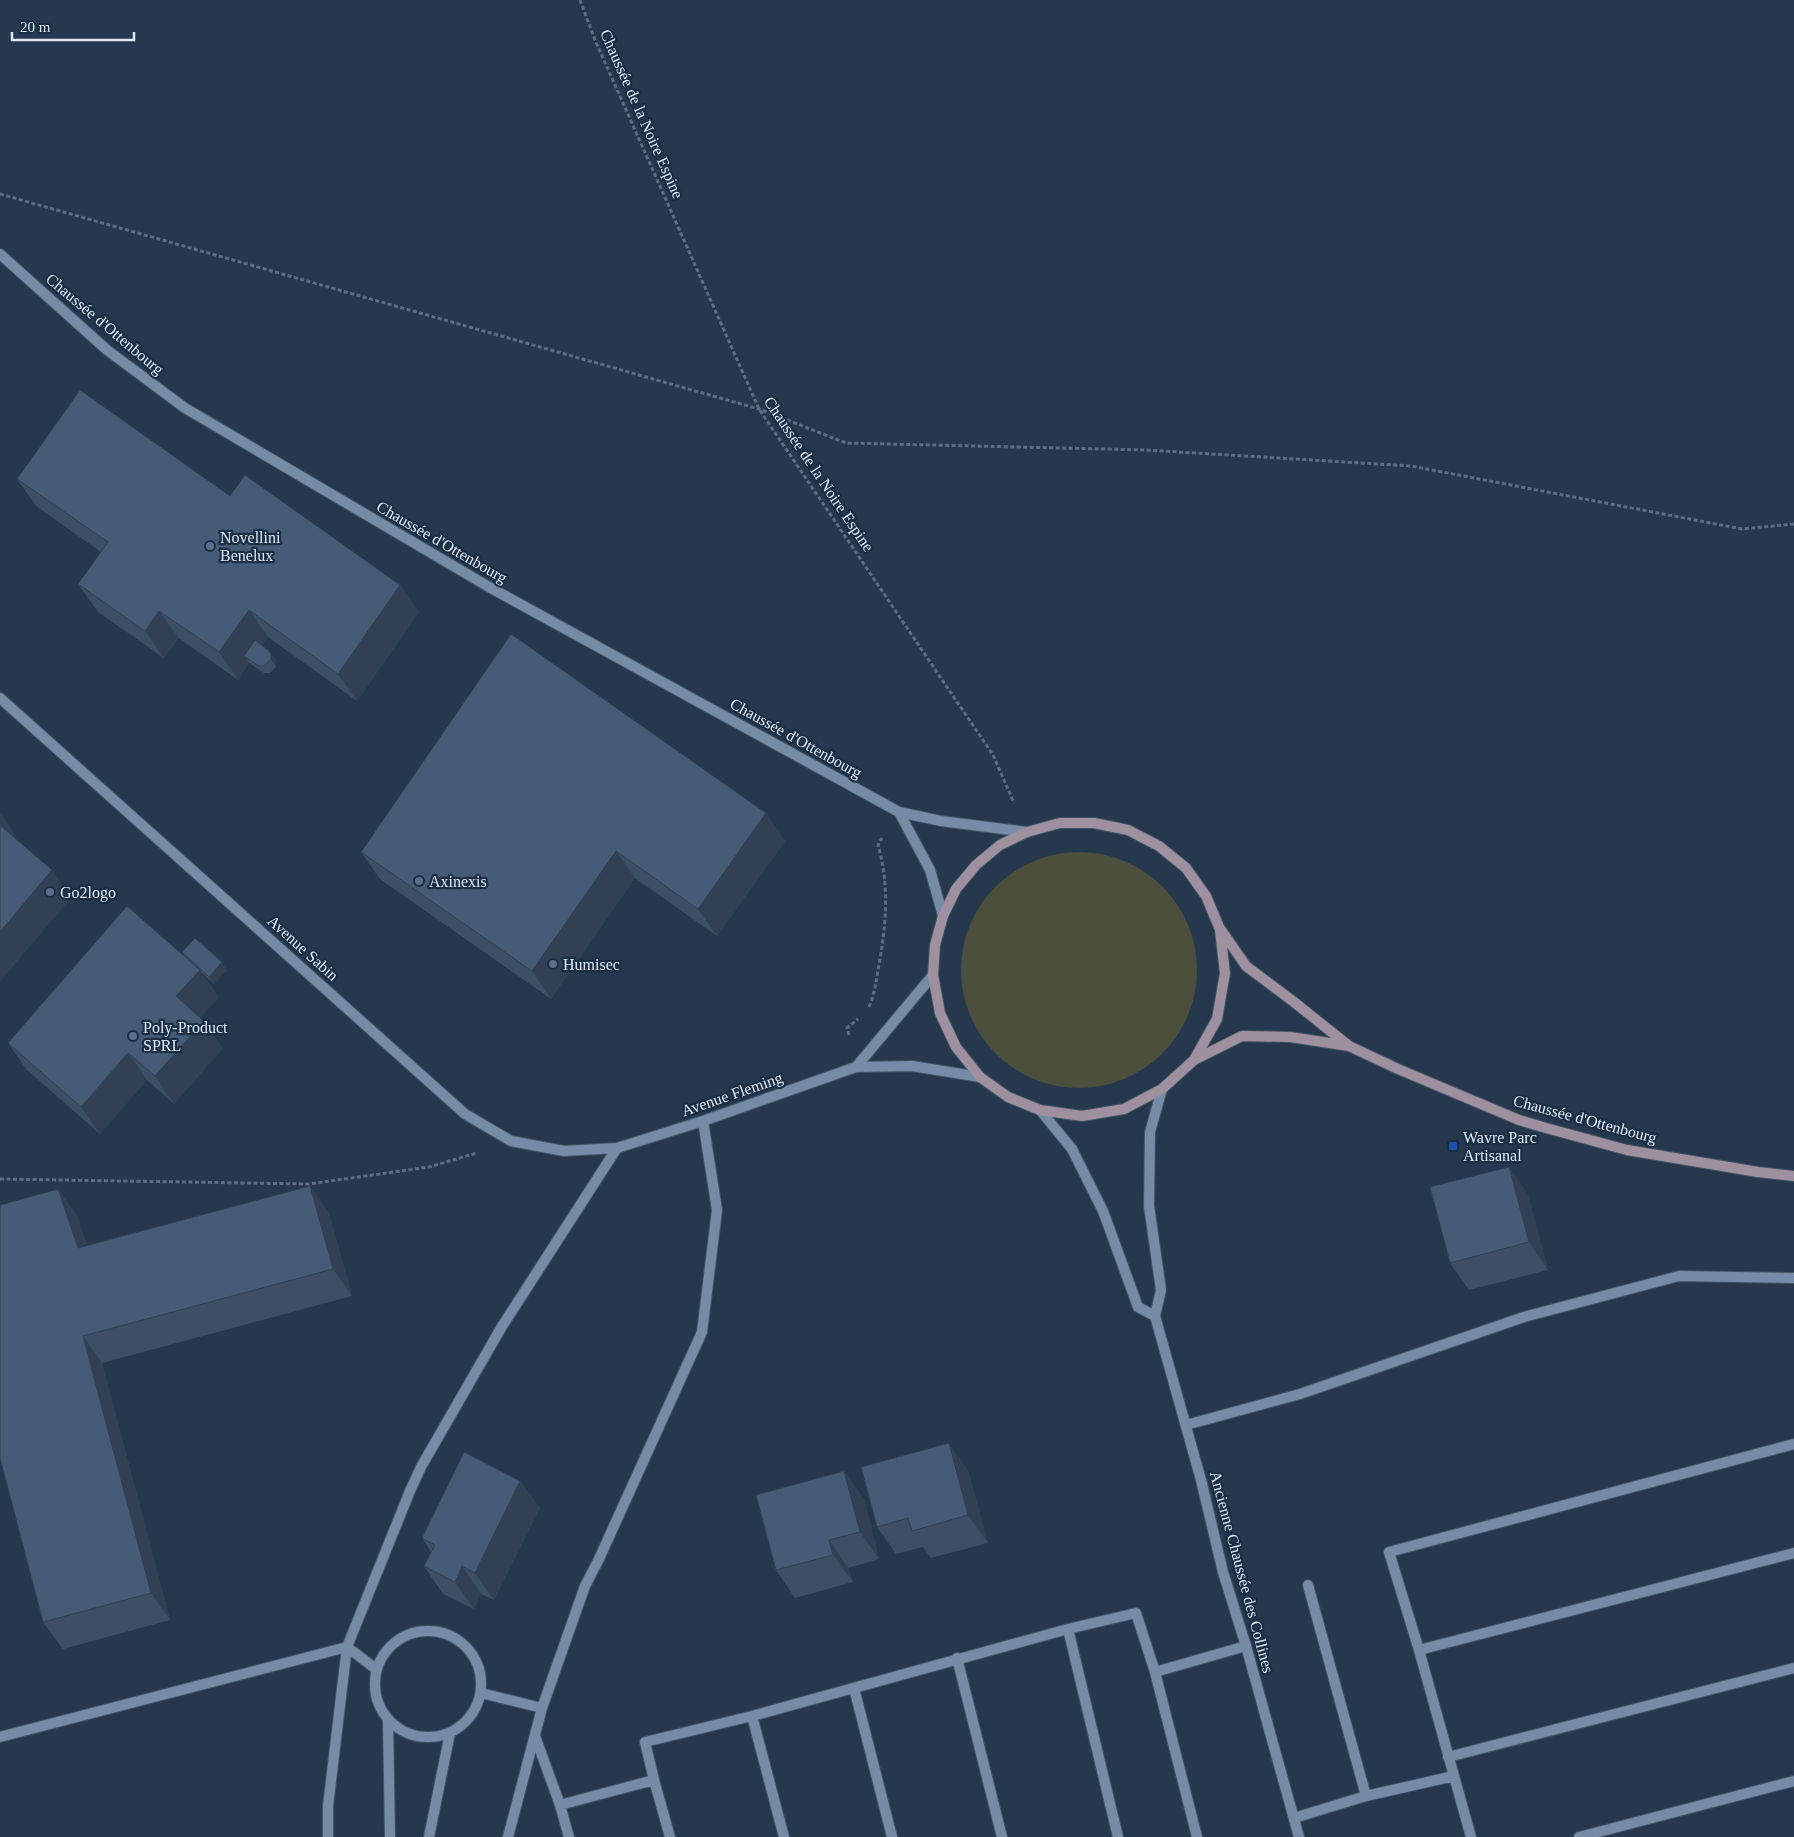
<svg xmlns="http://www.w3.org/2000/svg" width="1794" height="1837" font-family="Georgia,serif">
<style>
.green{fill:#4c4f3c}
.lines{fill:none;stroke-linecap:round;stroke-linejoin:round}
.service-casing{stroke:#435466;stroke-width:12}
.minor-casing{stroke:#435466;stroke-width:12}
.tertiary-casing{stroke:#435466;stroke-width:12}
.secondary-casing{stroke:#435466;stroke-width:12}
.path{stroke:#5d6e82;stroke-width:3;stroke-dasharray:4 2.5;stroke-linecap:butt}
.service{stroke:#768ba5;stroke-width:10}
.minor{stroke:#768ba5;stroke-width:10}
.tertiary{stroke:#768ba5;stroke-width:10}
.secondary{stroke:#9e909e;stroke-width:10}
.wall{fill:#3c4f65}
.shaded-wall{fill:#314053}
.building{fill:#465c76;stroke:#314053}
.service-dot{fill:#5c6f8a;stroke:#1b2e43;stroke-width:2}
.transit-dot{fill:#1a4fb4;stroke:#1b2e43;stroke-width:2}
.labels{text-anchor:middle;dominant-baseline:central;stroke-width:4.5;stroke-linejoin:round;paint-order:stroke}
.street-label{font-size:16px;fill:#dee9f8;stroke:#1b2e43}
.poi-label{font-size:16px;fill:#dee9f8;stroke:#1b2e43;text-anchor:start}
</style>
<rect width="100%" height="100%" fill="#25384e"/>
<path class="green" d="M961 970a118 118 0 1 1 236 0a118 118 0 1 1-236 0Z"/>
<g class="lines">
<g class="service-casing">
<path id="service" d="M1186 1425 1300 1394 1524 1317 1679 1276 1794 1278
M1308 1585 1366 1796
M1068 1629 1118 1837
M375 1684a53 53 0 1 1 106 0a53 53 0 1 1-106 0Z
M1419 1650 1794 1553
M957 1658 1002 1837
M854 1688 892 1837
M481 1693 542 1708
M752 1716 784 1837
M388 1721 390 1837
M535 1736 560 1805 569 1837
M0 1737 347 1647 376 1669
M1448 1757 1794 1668
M654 1780 645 1742 752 1716 1068 1629 1136 1613 1155 1672
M560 1805 654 1780 670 1837
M1294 1818 1366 1796 1454 1776
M328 1837V1806L347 1647 410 1491 421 1467 501 1328 617 1148
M429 1837 450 1733
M508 1837 542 1708 585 1586 599 1559 702 1332 717 1210 703 1121
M1197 1837 1155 1672 1246 1646
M1471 1837 1419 1650 1389 1552 1794 1444
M1579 1837 1794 1781"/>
</g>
<g class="minor-casing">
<path id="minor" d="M0 698 465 1114 511 1141 564 1151 617 1148 703 1121 856 1067 912 1066 980 1077
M856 1067 933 975
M1162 1089 1150 1132 1149 1206 1161 1290 1155 1316 1201 1480 1223 1572 1246 1646 1299 1837
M1040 1110 1072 1149 1103 1211 1138 1307 1155 1316"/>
</g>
<g class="tertiary-casing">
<path id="tertiary" d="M0 254 107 350 185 408 489 587 899 812 941 821 1027 832
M899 812 930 870 943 916"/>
</g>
<g class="secondary-casing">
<path id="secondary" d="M1349 1046 1290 1037 1242 1036 1194 1060 1162 1089 1124 1109 1082 1116 1040 1110 1008 1097 980 1077 956 1047 940 1013 933 975 935 945 943 916 956 889 976 865 1000 845 1027 832 1060 823H1094L1128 830 1159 846 1186 868 1206 896 1219 927 1246 966 1294 1002 1349 1046 1398 1069 1519 1120 1546 1128 1627 1150 1758 1172 1794 1176
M1194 1060 1217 1019 1225 973 1220 930"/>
</g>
<path class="path" d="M580 0 595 40 759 409 993 755 1014 803
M0 194 759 409 846 443 1146 450 1411 466 1742 529 1794 524
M869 1007C874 995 876 983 878 970 886 928 890 887 878 845L882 838
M849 1035 847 1028 858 1019
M0 1179 309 1184 429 1167 477 1153"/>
<use href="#service" class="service"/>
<use href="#minor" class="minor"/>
<use href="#tertiary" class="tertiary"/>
<use href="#secondary" class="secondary"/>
</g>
<path class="wall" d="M17 479 230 496 400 585 419 612 357 701 268 637 262 645 273 657 276 661V667L270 673H264L249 663 238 680 179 638 164 658 98 612 78 584 101 552 36 506Z
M766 813 785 841 717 936 635 878 551 999 380 879 361 852Z
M182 952 227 970 214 984 201 972 219 997 200 1018 223 1048 174 1104 147 1080 100 1134 27 1070 8 1043 186 958Z
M310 1186 329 1213 352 1296 102 1363 170 1620 63 1649 43 1622 58 1189 77 1216 87 1245Z
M1528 1194 1548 1270 1469 1290 1450 1263Z
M968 1470 988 1543 931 1558 923 1547 896 1554 877 1527Z
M844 1471 864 1499 879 1559 848 1568 853 1582 795 1598 776 1570Z
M520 1481 540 1508 494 1600 481 1594 474 1609 443 1594 424 1566 431 1552 422 1538Z"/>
<path class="shaded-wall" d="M400 585 419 612 357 701 338 674Z
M249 610 268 637 251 661 244 656 249 663 238 680 219 652Z
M159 611 179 638 164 658 145 631Z
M268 650 276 661V667L271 659Z
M0 812 13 830 21 853 1 826 0 822Z
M766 813 785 841 717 936 698 909Z
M616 851 635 878 551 999 532 971Z
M52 870 71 898 0 982V932Z
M222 962 227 970 214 984 209 977Z
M200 970 219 997 195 1024 176 996Z
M204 1021 223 1048 174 1104 155 1076Z
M128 1053 147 1080 100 1134 81 1107Z
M1509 1167 1528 1194 1548 1270 1529 1242Z
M310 1186 329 1213 352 1296 333 1269Z
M58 1189 77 1216 98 1275 78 1248Z
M83 1336 102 1363 170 1620 151 1593Z
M949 1443 968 1470 988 1543 968 1515Z
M844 1471 864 1499 879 1559 860 1532Z
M520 1481 540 1508 494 1600 475 1573Z
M829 1540 848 1568 853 1582 833 1555Z
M462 1566 481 1594 474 1609 455 1582Z"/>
<path class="building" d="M80 390 230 496 245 475 400 585 338 674 249 610 219 652 159 611 145 631 78 584 108 542 17 479Z
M511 634 766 813 698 909 616 851 532 971 361 852Z
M255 640 268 650 271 654V659L264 666H259L244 656Z
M0 822 1 826 52 870 0 932Z
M127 906 200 970 176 996 204 1021 155 1076 128 1053 81 1107 8 1043Z
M195 938 222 962 209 977 182 952Z
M1509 1167 1529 1242 1450 1263 1430 1187Z
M310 1186 333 1269 83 1336 151 1593 43 1622 0 1458V1205L58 1189 78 1248Z
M949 1443 968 1515 912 1531 908 1518 877 1527 861 1467Z
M464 1452 520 1481 475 1573 462 1566 455 1582 424 1566 435 1545 422 1538Z
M844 1471 860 1532 829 1540 833 1555 776 1570 756 1495Z"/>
<g class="service-dot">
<circle cx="210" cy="546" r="5"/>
<circle cx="419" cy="881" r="5"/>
<circle cx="50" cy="892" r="5"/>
<circle cx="553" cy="964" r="5"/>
<circle cx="133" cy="1036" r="5"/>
</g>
<rect class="transit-dot" x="1448" y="1141" width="10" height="10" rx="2.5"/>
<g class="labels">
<g class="street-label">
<text transform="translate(642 114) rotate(66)">Chaussée de la Noire Espine</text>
<text transform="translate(105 324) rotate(40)">Chaussée d'Ottenbourg</text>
<text transform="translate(819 474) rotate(56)">Chaussée de la Noire Espine</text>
<text transform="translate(442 542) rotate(30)">Chaussée d'Ottenbourg</text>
<text transform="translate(796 738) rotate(29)">Chaussée d'Ottenbourg</text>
<text transform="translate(303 948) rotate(42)">Avenue Sabin</text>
<text transform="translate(732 1094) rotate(-19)">Avenue Fleming</text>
<text transform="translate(1585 1119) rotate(15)">Chaussée d'Ottenbourg</text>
<text transform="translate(1242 1572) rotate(75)">Ancienne Chaussée des Collines</text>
</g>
<g class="poi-label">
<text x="220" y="537">Novellini<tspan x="220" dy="18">Benelux</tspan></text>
<text x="429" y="881">Axinexis</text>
<text x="60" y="892">Go2logo</text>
<text x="563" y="964">Humisec</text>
<text x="143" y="1027">Poly-Product<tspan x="143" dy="18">SPRL</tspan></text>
<text x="1463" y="1137">Wavre Parc<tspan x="1463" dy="18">Artisanal</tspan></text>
</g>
</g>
<path d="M12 32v8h122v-8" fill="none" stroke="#dee9f8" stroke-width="2.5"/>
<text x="20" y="32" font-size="15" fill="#dee9f8" stroke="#1b2e43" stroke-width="4" paint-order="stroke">20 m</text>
</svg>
